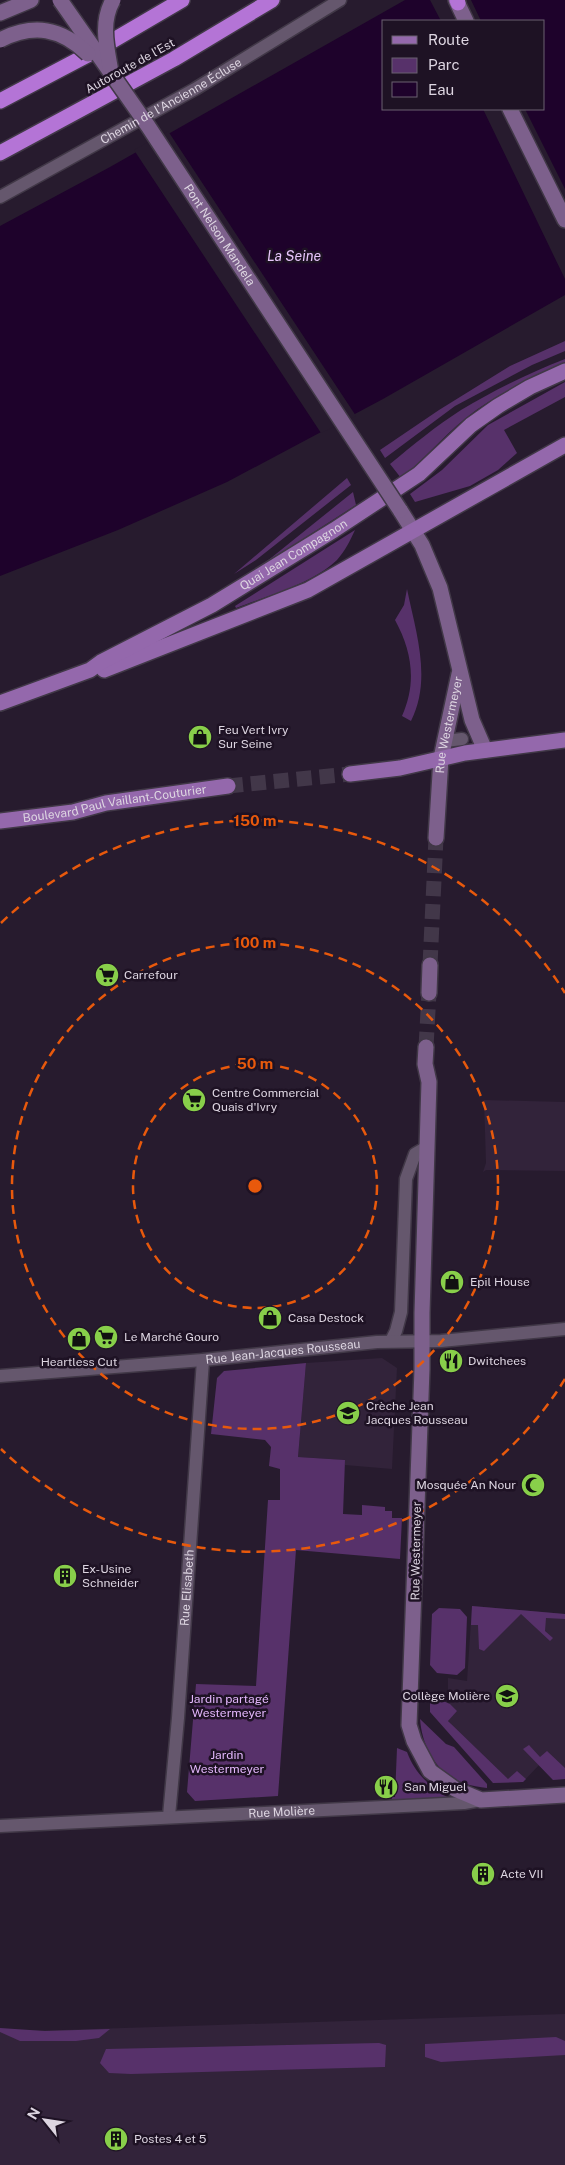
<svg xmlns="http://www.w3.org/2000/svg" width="565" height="2165" font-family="'Public Sans',sans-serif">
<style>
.built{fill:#32233a}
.green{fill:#57316a}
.water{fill:#1e022b;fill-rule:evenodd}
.pier{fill:#271b2e}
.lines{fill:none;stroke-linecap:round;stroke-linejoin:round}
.secondary-tunnel{stroke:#423749;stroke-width:15;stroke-dasharray:15 8;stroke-linecap:butt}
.primary-tunnel{stroke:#423749;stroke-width:15;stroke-dasharray:15 8;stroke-linecap:butt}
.street-casing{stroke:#413847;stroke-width:15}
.secondary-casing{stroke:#413847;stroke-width:18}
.primary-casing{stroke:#413847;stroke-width:18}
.highway-casing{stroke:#413847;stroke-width:18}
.street{stroke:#65576d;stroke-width:12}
.secondary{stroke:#7d608c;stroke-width:15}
.primary{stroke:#9468ac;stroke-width:15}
.highway{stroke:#b474d6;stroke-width:15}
.secondary-bridge-casing{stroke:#413847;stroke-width:18;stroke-linecap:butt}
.secondary-bridge{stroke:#7d608c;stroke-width:15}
.ring{fill:none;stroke:#e8590c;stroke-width:2.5;stroke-dasharray:9 6}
.labels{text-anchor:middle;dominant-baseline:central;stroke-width:5;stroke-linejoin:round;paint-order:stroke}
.street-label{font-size:12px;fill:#ddd5e1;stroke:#1e1224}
.poi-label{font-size:12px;fill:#ddd5e1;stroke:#1e1224;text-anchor:start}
.park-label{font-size:12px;fill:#e3b7fc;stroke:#1e1224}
.water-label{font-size:14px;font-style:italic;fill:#e7c6fb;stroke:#1e1224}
.centre{fill:#e8590c;stroke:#1e1224;stroke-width:2.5}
.ring-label{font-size:15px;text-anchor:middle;font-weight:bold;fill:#e8590c;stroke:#1e1224;stroke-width:5;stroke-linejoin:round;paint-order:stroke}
</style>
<rect width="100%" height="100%" fill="#271b2e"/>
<path class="built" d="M484 1100 565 1102V1171L486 1170 483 1172 486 1163Z
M382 1358 397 1368 392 1469 345 1465V1460L298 1457 306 1363Z
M472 1606 565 1614V1779L553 1780 539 1765 523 1782 493 1783 448 1720 450 1694 448 1692V1678L467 1681Z
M565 2014V2165H0V2032Z"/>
<path class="green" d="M565 341V351L532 365 455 406 385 458 380 450 439 410 510 366Z
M565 359V363C532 379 495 394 466 418 443 436 424 460 401 478L390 464C413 445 436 426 461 410 494 390 529 373 565 359Z
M565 382V397L504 430 517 453 498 470 470 486 415 502 410 494 442 470 488 425Z
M347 478 351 485 256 560 234 574Z
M353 492 356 505 261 566Z
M355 530C350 541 345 551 337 560 312 584 267 596 236 608L235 606Z
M407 589C416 633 432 679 411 721L402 716C417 683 412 651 395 620L404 605Z
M306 1363 298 1457 345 1460 343 1514 362 1515V1505L385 1507V1511H392V1518H402L400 1559 296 1550 278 1796 195 1801 187 1792 196 1684 256 1686 268 1500H280V1469L269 1466 271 1447 265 1440 211 1434 217 1378 224 1371Z
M472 1606 565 1614V1619L546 1618 545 1631 553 1638 550 1641 521 1614 484 1651 479 1649 478 1625H471Z
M439 1608 460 1609 467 1617 465 1668 457 1675 437 1673 430 1665 432 1614Z
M430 1695 450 1704 457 1711 448 1721 508 1779 517 1771 526 1779 523 1782 493 1783 430 1712Z
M420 1719 446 1744 454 1747 487 1784V1788C480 1787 471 1786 464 1783 436 1774 422 1746 420 1719Z
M529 1745 540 1757 547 1751 565 1768V1779L553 1780 523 1749Z
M397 1748 407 1752C415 1774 432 1789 451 1799L393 1801 391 1797H395Z
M0 2028 45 2031 110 2029 99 2038 76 2041H20L0 2032Z
M556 2037 565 2041V2055L441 2062 425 2057V2044Z
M379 2043 386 2045 385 2067 131 2074 109 2073 100 2063 106 2049Z"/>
<path class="water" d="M405 0H565V295L383 399 227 482 118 530 0 576V226L110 167ZM384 21H544V109H384Z"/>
<path class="pier" d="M430 0H471L481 21H441Z
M483 109H525L565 189V279Z
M168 131 356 416 321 433 134 150Z"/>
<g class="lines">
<path class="secondary-tunnel" d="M430 965 436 838
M426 1047 429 993"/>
<path class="primary-tunnel" d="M228 786 350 774"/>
<g class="street-casing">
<g id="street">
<path id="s1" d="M0 197 195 89 340 0"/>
<path d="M445 741 462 739"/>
<path d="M391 1341 396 1331 401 1312 406 1179 415 1154 427 1147"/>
<path id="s2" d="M0 1376 203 1360 377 1342 441 1341 565 1329"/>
<path id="s3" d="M169 1816 178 1718 203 1360"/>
<path id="s4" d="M0 1826 464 1803 481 1800"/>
</g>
</g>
<g class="secondary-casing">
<g id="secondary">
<path d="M456 0 466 21"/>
<path d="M0 13 31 0"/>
<path d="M510 109 565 220"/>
<path d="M400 510 422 545 440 588 472 720 485 750"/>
<path id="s5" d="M436 838 441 758 459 674"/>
<path d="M429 993 430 965"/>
<path d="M426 1047 425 1064 429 1082 422 1313V1369L409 1725 414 1741 430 1771 455 1789 481 1800 565 1795"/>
</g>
</g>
<g class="primary-casing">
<g id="primary">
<path d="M104 670 308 590 565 445"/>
<path id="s6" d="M0 703 90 670 101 662 212 605 334 530 419 474 471 425 498 406 530 387 565 371"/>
<path d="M350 774 400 768 465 753 565 740"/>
<path id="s7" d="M0 821 73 812 106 803 228 786"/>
</g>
</g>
<g class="highway-casing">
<path id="highway" d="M457 0 458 3
M0 101 95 51 182 0
M0 153 174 59 272 0"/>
</g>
<use href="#street" class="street"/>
<use href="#secondary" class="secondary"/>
<use href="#primary" class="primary"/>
<use href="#highway" class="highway"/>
<g class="secondary-bridge-casing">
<g id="secondary-bridge">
<path id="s8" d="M60 0 148 126 400 510"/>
<path d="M0 40C34 23 61 28 88 54"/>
<path d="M111 72C107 48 100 23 113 0"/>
</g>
</g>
<use href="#secondary-bridge" class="secondary-bridge"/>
</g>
<g class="ring">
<circle cx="255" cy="1186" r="122"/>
<circle cx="255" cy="1186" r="243"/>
<path d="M565 1379A365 365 0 0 1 1 1449M1 923A365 365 0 0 1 565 993"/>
</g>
<defs>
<g id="shop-disc" transform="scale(1.25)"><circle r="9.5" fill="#88cf4a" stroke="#1e1224"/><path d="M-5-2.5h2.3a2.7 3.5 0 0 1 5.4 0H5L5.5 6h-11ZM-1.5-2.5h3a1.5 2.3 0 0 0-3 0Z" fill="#111"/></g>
<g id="supermarket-disc" transform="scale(1.25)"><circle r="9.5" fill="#88cf4a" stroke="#1e1224"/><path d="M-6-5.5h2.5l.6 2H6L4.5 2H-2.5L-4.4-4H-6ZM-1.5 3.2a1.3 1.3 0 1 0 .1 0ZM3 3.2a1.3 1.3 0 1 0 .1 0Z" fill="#111"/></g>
<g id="restaurant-disc" transform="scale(1.25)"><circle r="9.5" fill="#88cf4a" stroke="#1e1224"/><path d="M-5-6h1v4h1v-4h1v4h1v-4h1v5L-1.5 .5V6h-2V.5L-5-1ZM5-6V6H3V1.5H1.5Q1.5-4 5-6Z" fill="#111"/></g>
<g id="school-disc" transform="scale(1.25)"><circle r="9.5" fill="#88cf4a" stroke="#1e1224"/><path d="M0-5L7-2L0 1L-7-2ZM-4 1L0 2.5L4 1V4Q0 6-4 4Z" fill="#111"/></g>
<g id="mosque-disc" transform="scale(1.25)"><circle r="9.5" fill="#88cf4a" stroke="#1e1224"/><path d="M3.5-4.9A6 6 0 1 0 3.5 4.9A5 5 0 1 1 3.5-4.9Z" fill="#111"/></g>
<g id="building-disc" transform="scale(1.25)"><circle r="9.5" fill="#88cf4a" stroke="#1e1224"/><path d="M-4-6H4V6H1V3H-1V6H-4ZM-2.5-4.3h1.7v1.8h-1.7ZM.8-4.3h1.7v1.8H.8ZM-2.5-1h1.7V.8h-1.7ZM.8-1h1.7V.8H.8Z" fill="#111"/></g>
</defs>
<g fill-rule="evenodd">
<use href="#shop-disc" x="200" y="737"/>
<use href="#supermarket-disc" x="107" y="975"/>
<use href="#supermarket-disc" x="194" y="1100"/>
<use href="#shop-disc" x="452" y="1282"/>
<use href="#shop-disc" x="270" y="1318"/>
<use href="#supermarket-disc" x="106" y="1337"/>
<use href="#shop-disc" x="79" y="1339"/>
<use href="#restaurant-disc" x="451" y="1361"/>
<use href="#school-disc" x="348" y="1413"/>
<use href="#mosque-disc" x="533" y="1485"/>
<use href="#building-disc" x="65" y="1576"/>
<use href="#school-disc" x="507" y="1696"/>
<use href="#restaurant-disc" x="386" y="1787"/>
<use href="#building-disc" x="483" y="1874"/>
<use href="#building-disc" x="116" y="2139"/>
</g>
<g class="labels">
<g class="street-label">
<text transform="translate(130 66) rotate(-29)">Autoroute de l’Est</text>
<text stroke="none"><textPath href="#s1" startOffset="196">Chemin de l'Ancienne Écluse</textPath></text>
<text stroke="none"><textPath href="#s8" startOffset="284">Pont Nelson Mandela</textPath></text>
<text stroke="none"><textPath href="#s6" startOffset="330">Quai Jean Compagnon</textPath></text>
<text stroke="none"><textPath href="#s5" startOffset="114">Rue Westermeyer</textPath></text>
<text stroke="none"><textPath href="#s7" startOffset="116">Boulevard Paul Vaillant-Couturier</textPath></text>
<text stroke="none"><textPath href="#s2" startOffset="284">Rue Jean-Jacques Rousseau</textPath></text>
<text transform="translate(416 1551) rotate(-89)">Rue Westermeyer</text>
<text stroke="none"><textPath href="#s3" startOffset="229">Rue Elisabeth</textPath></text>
<text stroke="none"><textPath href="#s4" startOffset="282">Rue Molière</textPath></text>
</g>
<g class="poi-label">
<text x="218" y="730">Feu Vert Ivry<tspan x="218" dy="14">Sur Seine</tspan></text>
<text x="124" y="975">Carrefour</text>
<text x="212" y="1093">Centre Commercial<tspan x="212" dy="14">Quais d'Ivry</tspan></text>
<text x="470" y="1282">Epil House</text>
<text x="288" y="1318">Casa Destock</text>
<text x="124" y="1337">Le Marché Gouro</text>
<text x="468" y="1361">Dwitchees</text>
<text x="79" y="1362" text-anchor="middle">Heartless Cut</text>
<text x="366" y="1406">Crèche Jean<tspan x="366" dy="14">Jacques Rousseau</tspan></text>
<text x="516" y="1485" text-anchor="end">Mosquée An Nour</text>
<text x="82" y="1569">Ex-Usine<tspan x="82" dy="14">Schneider</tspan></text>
<text x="490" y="1696" text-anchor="end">Collège Molière</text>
<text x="404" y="1787">San Miguel</text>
<text x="500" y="1874">Acte VII</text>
<text x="134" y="2139">Postes 4 et 5</text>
</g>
<g class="park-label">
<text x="229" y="1699">Jardin partagé<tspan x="229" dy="14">Westermeyer</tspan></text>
<text x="227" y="1755">Jardin<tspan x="227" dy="14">Westermeyer</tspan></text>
</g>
<g class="water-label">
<text x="294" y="256">La Seine</text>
</g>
</g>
<circle cx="255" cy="1186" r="8" class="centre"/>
<g class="ring-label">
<text x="255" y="826">150 m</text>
<text x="255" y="948">100 m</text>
<text x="255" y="1069">50 m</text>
</g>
<rect x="382" y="20" width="162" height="90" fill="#1e1224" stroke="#6a6070"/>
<rect x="392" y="36" width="25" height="8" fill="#9468ac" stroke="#6a6070"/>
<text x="428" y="45" font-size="15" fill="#ddd5e1">Route</text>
<rect x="392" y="58" width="25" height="15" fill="#57316a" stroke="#6a6070"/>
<text x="428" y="70" font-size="15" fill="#ddd5e1">Parc</text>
<rect x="392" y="82" width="25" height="15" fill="#1e022b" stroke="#6a6070"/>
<text x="428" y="95" font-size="15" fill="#ddd5e1">Eau</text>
<g transform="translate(45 2120) rotate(300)" stroke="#1e1224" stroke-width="4" paint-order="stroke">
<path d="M0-4L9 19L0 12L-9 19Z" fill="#ddd5e1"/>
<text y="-8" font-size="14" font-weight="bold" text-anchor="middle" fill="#ddd5e1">N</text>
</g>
</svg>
